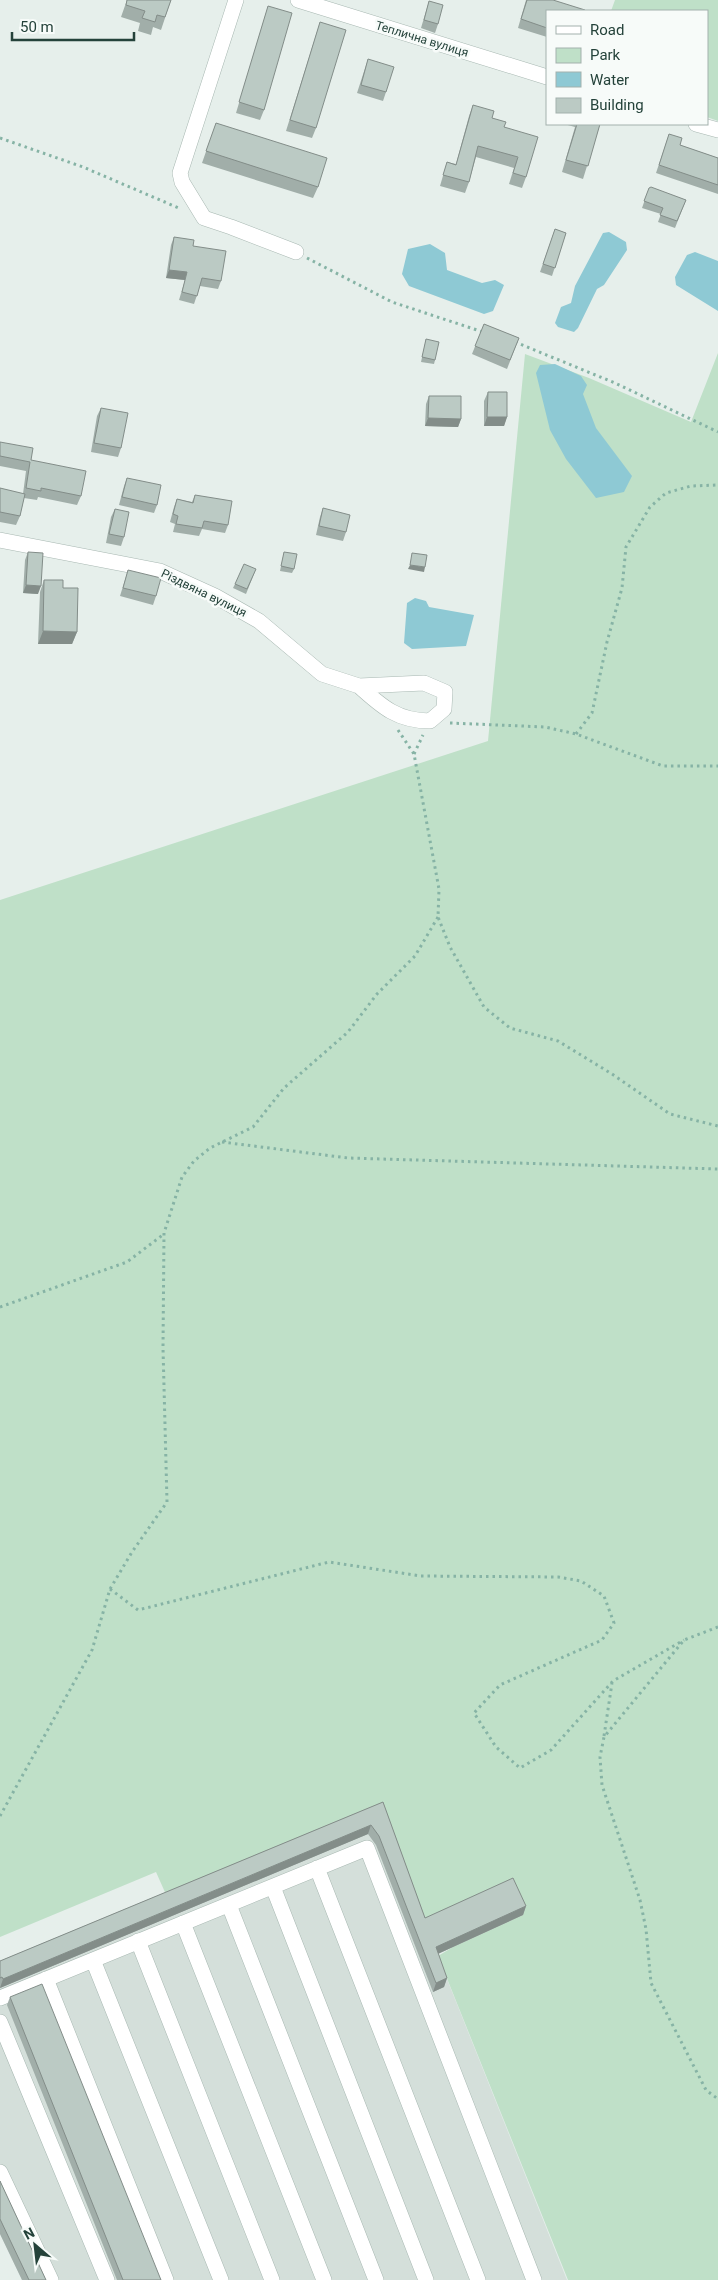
<svg xmlns="http://www.w3.org/2000/svg" width="718" height="2280" font-family="Roboto,sans-serif">
<style>
.built{fill:#d4dfda}
.green{fill:#bfe0c8}
.water{fill:#8ec9d4}
.lines{fill:none;stroke-linecap:round;stroke-linejoin:round}
.minor-casing{stroke:#a8b8b2;stroke-width:16}
.path{stroke:#86b3a5;stroke-width:3;stroke-dasharray:2.5 4;stroke-linecap:butt}
.minor{stroke:#fff;stroke-width:15}
.wall{fill:#a1aea9}
.shaded-wall{fill:#838d89}
.building{fill:#bbcac4;stroke:#838d89}
.labels{text-anchor:middle;dominant-baseline:central;stroke-width:5;stroke-linejoin:round;paint-order:stroke}
.street-label{font-size:12px;fill:#24423a;stroke:#f7fbf9}
</style>
<rect width="100%" height="100%" fill="#e6efeb"/>
<path class="built" d="M380 1811 567 2280H22L0 2234V1968Z"/>
<path class="green" d="M615 0H718V121L707 117V11H611Z
M718 353V2280H568L438 1956 453 1947 523 1915 425 1925 380 1811 168 1899 156 1872 0 1937V900L488 741 525 354 589 378 691 422Z"/>
<path class="water" d="M609 232 626 242 627 250 604 285 597 289 578 328 574 332 558 327 555 323 561 307 571 303 575 286 603 233Z
M430 244 445 253 447 270 482 283 495 280 504 285 493 311 484 314 409 286 402 274 408 249Z
M695 252 718 261V311L676 285 675 277 687 255Z
M555 364 581 376 587 385 583 394 596 428 632 476 624 492 596 498 566 459 550 430 536 373 540 365Z
M415 598 426 601 429 607 474 615 466 646 412 649 404 643 407 603Z"/>
<g class="lines">
<g class="minor-casing">
<path id="minor" d="M236 0 180 173 182 182 204 218 231 227 296 252
M298 0 547 77
M696 124 718 130
M0 540 160 571 215 596 259 621 322 674 359 686 424 683 445 692 444 709 430 721C398 721 382 707 359 686
M317 1868 478 2280
M273 1887 426 2280
M229 1905 376 2280
M183 1923 324 2280
M138 1941 272 2280
M93 1960 221 2280
M46 1979 166 2280
M0 1998 367 1848 534 2280
M0 2022 107 2280
M0 2172 51 2280"/>
</g>
<path class="path" d="M0 138 83 167 181 209
M307 258 392 302 483 332
M515 342 615 383 718 432
M450 723 545 727 576 734 663 766H718
M398 730 414 754 439 889 438 917 450 947 484 1007 510 1028 558 1041 612 1074 670 1114 718 1126
M576 734 592 713 607 642 622 588 626 547 650 507 666 493 691 486 718 485
M414 754 423 735
M222 1142 348 1158 718 1169
M0 1307 127 1262 164 1234
M110 1589 138 1610 329 1562 421 1576 558 1577 581 1581 604 1596 614 1623 602 1640 500 1685 474 1713 496 1747 520 1768 551 1750 613 1681 684 1640
M718 1627 684 1640 604 1737 600 1757 602 1785 640 1900 646 1929 651 1983 706 2090 718 2099
M604 1736 612 1683
M0 1816 92 1650 110 1589 132 1552 167 1502 163 1348 164 1233 182 1177 194 1161 210 1148 253 1127 284 1088 348 1032 377 994 415 956 438 917"/>
<use href="#minor" class="minor"/>
</g>
<path class="wall" d="M127 0H171L161 30 153 27 151 35 138 31 140 23 121 17Z
M526 0H553L547 11V37L518 28Z
M429 1 438 24 435 33 421 28Z
M268 6 264 110 260 120 236 113Z
M320 22 316 128 312 138 286 131Z
M368 59 386 92 383 101 357 93Z
M473 105 504 127 526 177 522 188 509 184 514 168 476 157 469 182 465 193 440 186 447 162 456 164 469 116Z
M216 123 318 187 313 198 202 163Z
M564 124H600L583 179 562 172 575 127Z
M669 134 680 145 718 158V194L656 173Z
M649 188 686 200 675 228 658 222 661 214 642 208Z
M555 229 566 233 552 276 540 272Z
M174 237 193 246 221 281 218 289 200 286 194 304 179 300 185 280 166 278 171 245Z
M484 324 519 338 507 369 472 354Z
M426 339 435 360 434 364 421 362Z
M488 392 507 417 504 426H484V401Z
M429 396 461 419 458 427 425 426 426 404Z
M101 408 121 448 118 457 91 452 97 416Z
M0 442 31 460 81 496 77 505 38 497 37 500 24 498 20 516 16 525 0 522V488L23 494 26 471 0 466Z
M127 478 157 505 154 513 119 505 124 486Z
M195 495 228 525 225 533 202 529 199 536 173 532 175 524 170 522 174 507 177 499 192 502Z
M323 508 346 532 343 541 316 535 320 517Z
M115 509 124 537 121 546 106 543 111 517Z
M28 552 38 594 23 593 25 560Z
M284 552 294 569 292 573 280 571Z
M256 569 246 594 233 588 235 584Z
M128 570 156 596 153 605 120 596Z
M44 580 63 588 77 632 72 644H38L40 592Z
M383 1802 425 1918 526 1906 523 1915 438 1954 447 1978 444 1987 433 1992 376 1845 368 1834 0 1988V1961Z
M10 1997 161 2280H117L7 2005Z
M0 2181 46 2280H22L0 2234Z"/>
<path class="shaded-wall" d="M169 270 187 272 185 280 166 278Z
M487 417H507L504 426H484Z
M428 418 461 419 458 427 425 426Z
M410 565 425 567 424 572 408 569Z
M26 585 41 586 38 594 23 593Z
M43 631 77 632 72 644H38Z
M371 1825 368 1834 0 1988 3 1979Z
M526 1906 523 1915 433 1956 436 1947Z
M447 1978 444 1987 433 1992 436 1983Z"/>
<path class="building" d="M127 0H171L165 17 157 15 155 22 142 18 145 11 126 5Z
M527 0H553L585 10V11H547V28L521 19Z
M429 1 443 5 438 24 424 20Z
M268 6 292 13 264 110 239 102Z
M320 22 346 30 316 128 290 120Z
M368 59 394 67 386 92 361 85Z
M473 105 494 111 492 118 506 122 504 127 538 137 526 177 513 173 518 157 478 146 469 182 443 175 447 162 456 165Z
M216 123 327 158 318 187 206 151Z
M577 124H600L588 166 566 160Z
M669 134 682 138 680 145 718 158V185L659 165Z
M651 187 686 200 677 221 660 215 663 208 644 201 649 188Z
M555 229 566 233 555 268 543 264Z
M174 237 194 240 193 246 226 251 221 281 202 278 197 296 182 292 187 272 169 270Z
M484 324 519 338 510 360 475 346Z
M426 339 439 342 435 360 422 357Z
M488 392H507V417H487Z
M429 396H461V419L428 418Z
M101 408 128 413 121 448 94 443Z
M0 442 33 448 31 460 86 471 81 496 41 488V491L26 488 30 462 0 456Z
M127 478 161 485 157 505 122 497Z
M0 488 25 494 20 516 0 512Z
M195 495 232 501 228 525 204 521 202 528 176 524 178 516 173 514 177 499 193 503Z
M323 508 350 515 346 532 319 526Z
M115 509 129 512 124 537 109 534Z
M28 552 43 553 41 586 26 585Z
M284 552 297 554 294 569 281 566Z
M412 553 427 555 425 567 410 565Z
M244 564 256 569 247 589 235 584Z
M128 570 161 578 156 596 123 588Z
M44 580H63V588H78L77 632 43 631Z
M383 1802 425 1918 513 1878 526 1906 436 1947 447 1978 436 1983 379 1836 371 1825 3 1979 2 1977 0 1978V1961Z
M42 1984 161 2280H123L10 1997Z
M0 2181 46 2280H29L0 2219Z"/>
<g class="labels">
<g class="street-label">
<text transform="translate(422 39) rotate(17)">Теплична вулиця</text>
<text transform="translate(204 593) rotate(26)">Різдвяна вулиця</text>
</g>
</g>
<rect x="546" y="10" width="162" height="115" fill="#f7fbf9" stroke="#a3b1ad"/>
<rect x="556" y="26" width="25" height="8" fill="#ffffff" stroke="#a3b1ad"/>
<text x="590" y="35" font-size="15" fill="#24423a">Road</text>
<rect x="556" y="48" width="25" height="15" fill="#bfe0c8" stroke="#a3b1ad"/>
<text x="590" y="60" font-size="15" fill="#24423a">Park</text>
<rect x="556" y="72" width="25" height="15" fill="#8ec9d4" stroke="#a3b1ad"/>
<text x="590" y="85" font-size="15" fill="#24423a">Water</text>
<rect x="556" y="98" width="25" height="15" fill="#bbcac4" stroke="#a3b1ad"/>
<text x="590" y="110" font-size="15" fill="#24423a">Building</text>
<g transform="translate(35 2245) rotate(332)" stroke="#f7fbf9" stroke-width="4" paint-order="stroke">
<path d="M0-4L9 19L0 12L-9 19Z" fill="#24423a"/>
<text y="-8" font-size="14" font-weight="bold" text-anchor="middle" fill="#24423a">N</text>
</g>
<path d="M12 32v8h122v-8" fill="none" stroke="#24423a" stroke-width="2.5"/>
<text x="20" y="32" font-size="15" fill="#24423a" stroke="#f7fbf9" stroke-width="4" paint-order="stroke">50 m</text>
</svg>
